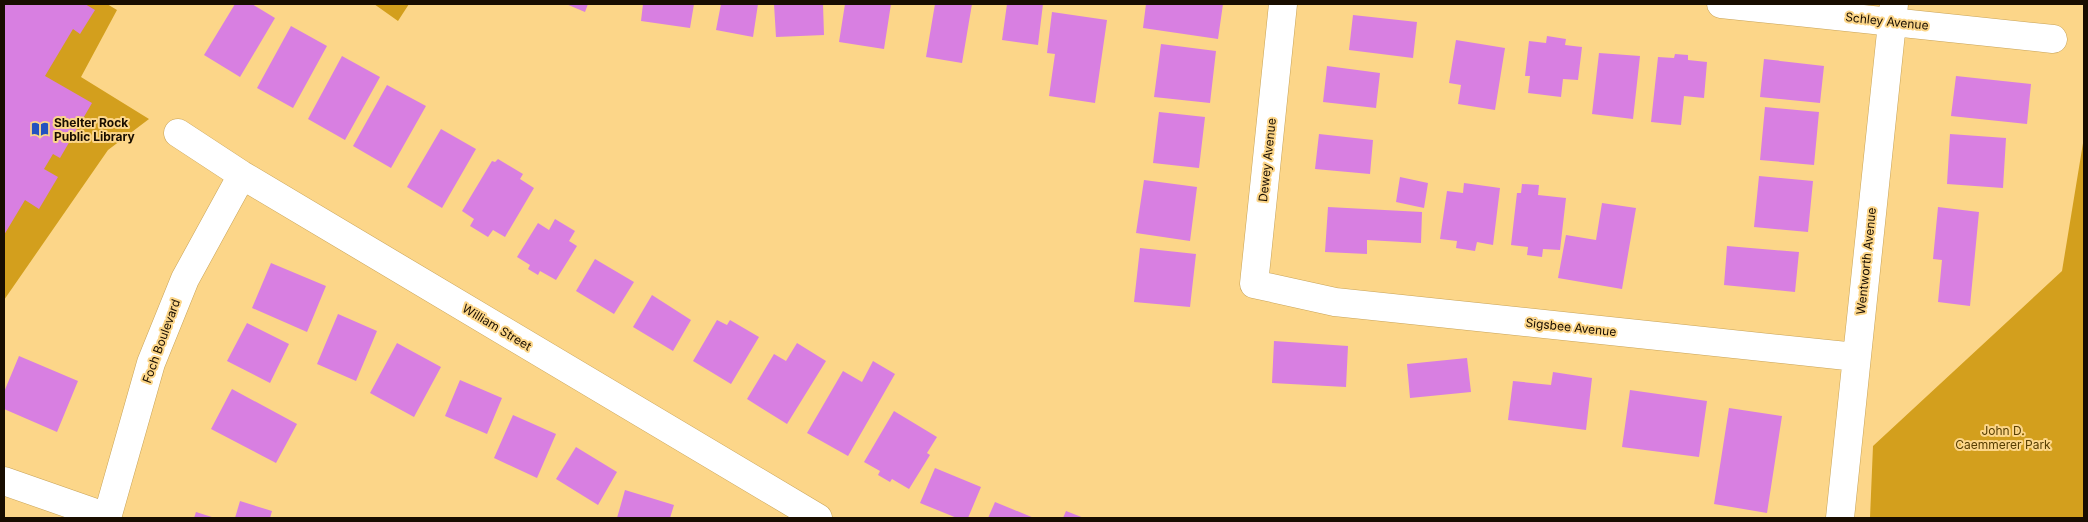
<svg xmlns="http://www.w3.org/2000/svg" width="2088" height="522" font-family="Inter,sans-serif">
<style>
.green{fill:#d39f1d}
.building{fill:#d87fe1}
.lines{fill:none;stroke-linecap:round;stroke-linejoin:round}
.minor-casing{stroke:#c8a357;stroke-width:29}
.minor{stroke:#fff;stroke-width:28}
.labels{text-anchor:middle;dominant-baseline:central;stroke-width:4;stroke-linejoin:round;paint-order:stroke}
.street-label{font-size:12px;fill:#180d00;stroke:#fcd689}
.poi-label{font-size:12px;font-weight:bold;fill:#180d00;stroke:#fcd689;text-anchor:start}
.park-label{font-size:12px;fill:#563d00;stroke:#fcd689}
</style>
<rect width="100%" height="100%" fill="#fcd689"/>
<path class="green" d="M4 4H107L117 10 81 77 149 119 108 150 4 300Z
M374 4H409L398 21Z
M2084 137V518H1870L1873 446 2062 271Z"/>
<path class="building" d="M4 4H85L95 10 80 34 73 29 45 76 92 103 60 158 53 154 44 169 58 177 39 209 25 200 4 235Z
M235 4H252L275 18 240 77 204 55Z
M566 4H588L585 12Z
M643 4H694L690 28 641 21Z
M721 4H758L753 37 716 30Z
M774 4H823L824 35 776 37Z
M845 4H891L884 49 839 42Z
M935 4H972L962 63 926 57Z
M1007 4H1043L1038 45 1002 40Z
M1146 4H1223L1218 39 1143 28Z
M1052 12 1107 20 1095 103 1049 96 1055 54 1047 53Z
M1353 15 1417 22 1413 58 1349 50Z
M291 26 327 46 293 108 257 88Z
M1547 36 1566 39 1565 45 1582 47 1578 80 1563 79 1561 97 1528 93 1530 76H1525L1529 41 1546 43Z
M1456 40 1505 48 1495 110 1458 104 1461 85 1449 83Z
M1161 44 1216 51 1210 103 1154 97Z
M1599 53 1640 56 1633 119 1592 114Z
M1675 54 1688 55V60L1707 62 1704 98 1684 96 1681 125 1651 122 1658 57 1674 58Z
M342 56 380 77 345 140 308 119Z
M1764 59 1824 66 1820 103 1760 97Z
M1327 66 1380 73 1376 108 1323 102Z
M1956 76 2031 84 2027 124 1951 116Z
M387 85 426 106 391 168 353 146Z
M1765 107 1819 112 1814 165 1760 160Z
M1159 112 1205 117 1199 168 1153 163Z
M441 129 476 149 442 208 407 187Z
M1319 134 1373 140 1370 174 1315 169Z
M1950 134 2006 138 2003 188 1947 184Z
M498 159 523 174 520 179 534 188 505 237 493 230 488 237 470 226 474 219 462 211 492 161 495 162Z
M1759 176 1813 181 1808 232 1754 227Z
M1400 177 1428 183 1424 208 1396 202Z
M1144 180 1197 187 1190 241 1136 233Z
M1464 183 1500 188 1493 245 1477 242 1475 251 1456 248 1457 241 1440 239 1447 191 1463 193Z
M1522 184 1539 185 1538 195 1566 198 1560 250 1543 249 1542 257 1527 255 1528 247 1511 245 1517 193H1521Z
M1602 203 1636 208 1622 289 1558 278 1566 235 1596 240Z
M1328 207 1422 212 1421 243 1367 240V254L1325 252Z
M1938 207 1979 212 1970 306 1938 302 1942 260 1933 259Z
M555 219 575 231 569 241 577 246 556 280 540 271 538 275 528 269 530 265 517 257 538 223 549 230Z
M1727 246 1799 252 1795 292 1724 285Z
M1140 248 1196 254 1190 307 1134 302Z
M595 259 634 282 614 314 576 291Z
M271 263 326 286 307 332 252 308Z
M652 295 691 320 673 351 633 327Z
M338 314 377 331 356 381 317 364Z
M717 320 727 325 730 320 759 337 731 384 693 361Z
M247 323 289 344 270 383 227 361Z
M1274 341 1348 346 1346 387 1272 383Z
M397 343 441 367 414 417 370 393Z
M797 343 826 361 787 424 747 399 774 354 786 361Z
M19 356 78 381 57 432 4 409V392Z
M1467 358 1471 392 1410 398 1407 364Z
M873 361 895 374 848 456 807 433 843 371 862 382Z
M1553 372 1592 378 1586 430 1508 420 1513 381 1551 385Z
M460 380 502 398 487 434 445 416Z
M232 389 297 424 276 463 211 429Z
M1630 390 1707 401 1699 457 1622 447Z
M1729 408 1782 416 1767 513 1714 504Z
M894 411 937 437 927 453 930 455 909 489 892 479 890 482 878 475 880 471 864 462Z
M513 415 556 434 537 478 494 458Z
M576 447 617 472 598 505 556 479Z
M935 468 981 487 968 518H957L920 503Z
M625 490 674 505 670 518H617Z
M240 501 272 511 270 518H235Z
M995 502 1034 518H988Z
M1066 511 1084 518H1063Z
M196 512 215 518H194Z"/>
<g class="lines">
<g class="minor-casing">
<path id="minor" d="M1283 4 1254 284 1335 302 1856 357
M1721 4 2053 39
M178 133 242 175 818 518
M4 481 107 517
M107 518 151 363 185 279 242 175
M1840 518 1894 4"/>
</g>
<use href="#minor" class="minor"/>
</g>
<defs>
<g id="library-bare" transform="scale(1.35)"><path d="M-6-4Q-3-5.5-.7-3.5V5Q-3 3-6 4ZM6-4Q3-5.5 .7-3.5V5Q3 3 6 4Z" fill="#2452c0" stroke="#fcd689" stroke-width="2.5" paint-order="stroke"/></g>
</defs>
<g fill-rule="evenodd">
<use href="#library-bare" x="40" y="129"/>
</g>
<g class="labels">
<g class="street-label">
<text transform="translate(1887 21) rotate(6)">Schley Avenue</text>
<text transform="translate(1267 160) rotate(-84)">Dewey Avenue</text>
<text transform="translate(1866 261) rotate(-84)">Wentworth Avenue</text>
<text transform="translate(497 327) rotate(31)">William Street</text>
<text transform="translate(1571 327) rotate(6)">Sigsbee Avenue</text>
<text transform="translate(161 341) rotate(-70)">Foch Boulevard</text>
</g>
<g class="poi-label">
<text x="54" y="122">Shelter Rock<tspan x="54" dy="14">Public Library</tspan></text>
</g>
<g class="park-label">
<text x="2003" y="430">John D.<tspan x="2003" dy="14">Caemmerer Park</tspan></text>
</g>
</g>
<rect width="2088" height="522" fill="none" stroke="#180d00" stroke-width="10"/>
</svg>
